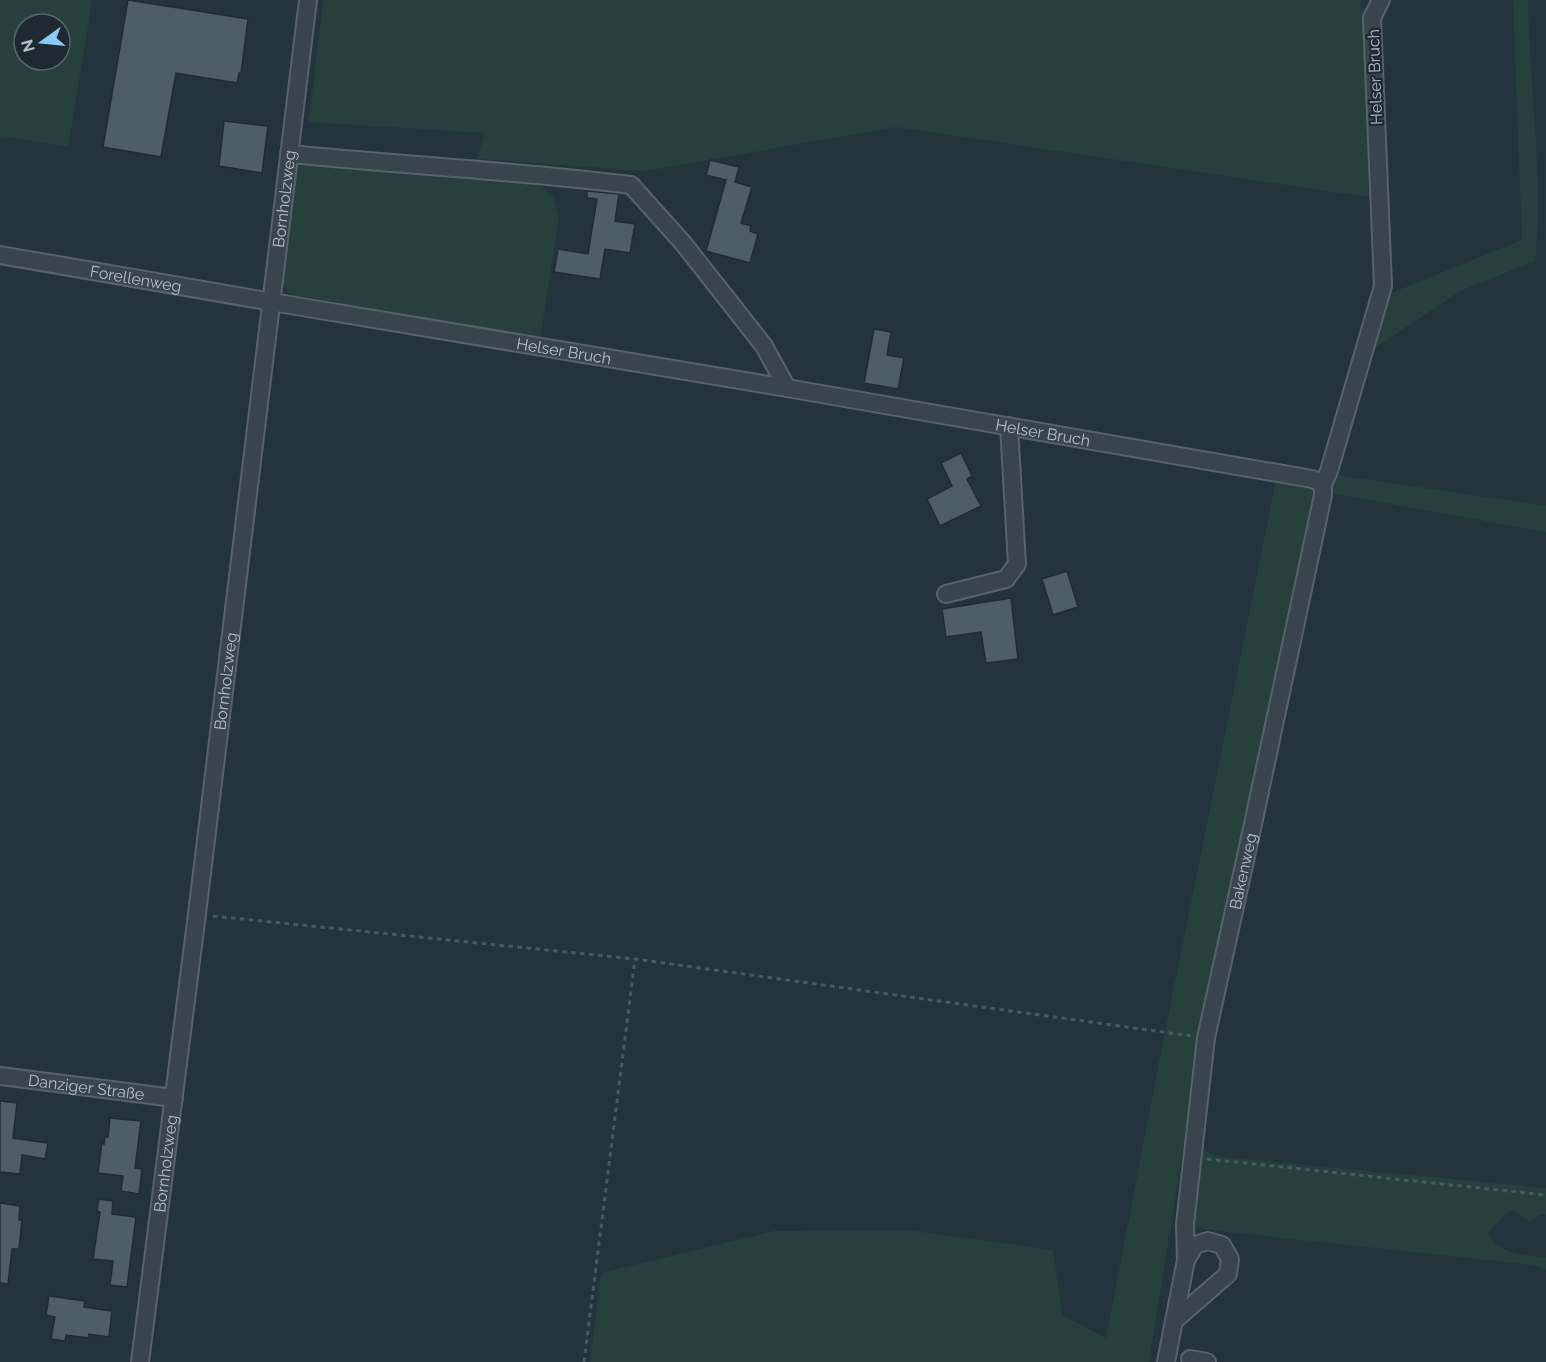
<svg xmlns="http://www.w3.org/2000/svg" width="1546" height="1362" font-family="Raleway,sans-serif">
<style>
.green{fill:#27403d;fill-rule:evenodd}
.building{fill:#4e5e68;stroke:#1f2c34;stroke-width:1.5}
.lines{fill:none;stroke-linecap:round;stroke-linejoin:round}
.minor-casing{stroke:#56636b;stroke-width:20}
.path{stroke:#465c5a;stroke-width:3;stroke-dasharray:4.5 4.5;stroke-linecap:butt}
.minor{stroke:#38454d;stroke-width:16}
.labels{text-anchor:middle;dominant-baseline:central;stroke-width:4.5;stroke-linejoin:round;paint-order:stroke}
.street-label{font-size:16px;fill:#b4c0c8;stroke:#1d2a32}
</style>
<rect width="100%" height="100%" fill="#24343d"/>
<path class="green" d="M0 0H92L68 147 0 136ZM24 24H60V60H24Z
M323 0H1359L1367 18 1368 197 896 127 646 171 477 159 485 133 309 122Z
M1513 0H1528C1529 87 1544 174 1535 261L1460 291 1370 351 1384 296 1522 240Z
M295 165 535 182 553 197 559 218 540 338 290 294 282 283Z
M1336 475 1546 506V532L1331 493Z
M1276 481 1315 487 1202 1029 1149 1362H590L601 1273 774 1231 907 1230 1053 1250 1062 1315 1106 1338 1164 1037Z
M1200 1149 1221 1157 1546 1188V1214H1540L1530 1222 1523 1218 1514 1210 1506 1214 1487 1233C1490 1237 1493 1242 1497 1245 1510 1255 1531 1256 1546 1258V1269L1532 1265 1193 1228Z"/>
<path class="building" d="M128 0 248 19 241 73H239L237 83 176 73 161 157 103 147Z
M224 121 268 126 262 173 219 166Z
M710 160 739 167 735 182 752 187 741 223 751 226 750 231 758 234 750 263 706 251 726 180 706 175Z
M587 191 619 194 615 221 635 224 630 253 605 249 600 279 554 272 558 249 588 254 597 199 587 198Z
M874 329 891 332 887 355 904 358 898 389 864 383Z
M961 453 972 476 967 479 981 506 940 526 927 499 952 486 941 463Z
M1067 571 1078 607 1053 615 1042 579Z
M1011 598 1018 659 986 663 981 632 946 637 942 609Z
M0 1101 17 1103 13 1138 48 1143 45 1159 22 1155 20 1174 0 1172Z
M110 1118 141 1121 135 1168 142 1169 139 1194 121 1191 123 1176 98 1173 102 1143 104 1144 105 1137H108Z
M99 1199 113 1201 112 1214 136 1217 127 1287 110 1285 113 1261 93 1259 100 1212 97 1211Z
M0 1203 20 1206 19 1220H22L19 1249H12L8 1284 0 1283Z
M49 1296 85 1301 84 1307 112 1311 109 1337 89 1334V1338L66 1335 65 1341 51 1339 55 1317 46 1315Z"/>
<g class="lines">
<g class="minor-casing">
<g id="minor">
<path d="M289 154C403 165 517 171 631 185L683 243 764 346 787 388"/>
<path id="s1" d="M0 255 272 302 787 388 1312 479 1323 484"/>
<path d="M946 594 1006 579 1017 564 1009 426"/>
<path id="s2" d="M0 1076 174 1098"/>
<path id="s3" d="M1186 1260 1185 1224 1206 1038 1250 838 1323 495V484L1329 471 1383 286 1372 18 1381 0"/>
<path d="M1190 1359 1207 1362"/>
<path id="s4" d="M140 1362 197 914 308 0"/>
<path d="M1166 1362 1186 1260 1195 1245 1208 1241 1222 1245 1230 1259 1228 1274 1174 1321"/>
</g>
</g>
<path class="path" d="M213 916 635 959 1192 1036
M1207 1159 1546 1195
M584 1362 635 959"/>
<use href="#minor" class="minor"/>
</g>
<g class="labels">
<g class="street-label">
<text transform="translate(1375 77) rotate(-92)">Helser Bruch</text>
<text stroke="none"><textPath href="#s4" startOffset="1172">Bornholzweg</textPath></text>
<text stroke="none"><textPath href="#s1" startOffset="138">Forellenweg</textPath></text>
<text stroke="none"><textPath href="#s1" startOffset="572">Helser Bruch</textPath></text>
<text stroke="none"><textPath href="#s1" startOffset="1058">Helser Bruch</textPath></text>
<text stroke="none"><textPath href="#s4" startOffset="686">Bornholzweg</textPath></text>
<text stroke="none"><textPath href="#s3" startOffset="394">Bakenweg</textPath></text>
<text stroke="none"><textPath href="#s2" startOffset="87">Danziger Straße</textPath></text>
<text stroke="none"><textPath href="#s4" startOffset="200">Bornholzweg</textPath></text>
</g>
</g>
<g transform="translate(42 42) rotate(255)"><circle r="28" fill="#1d2a32" stroke="#59666e" stroke-width="1.5"/>
<path d="M0-4.5L10 22L0 15L-10 22Z" fill="#8ccbf5"/>
<text y="-9" font-size="16" font-weight="bold" text-anchor="middle" fill="#b4c0c8">N</text>
</g>
</svg>
